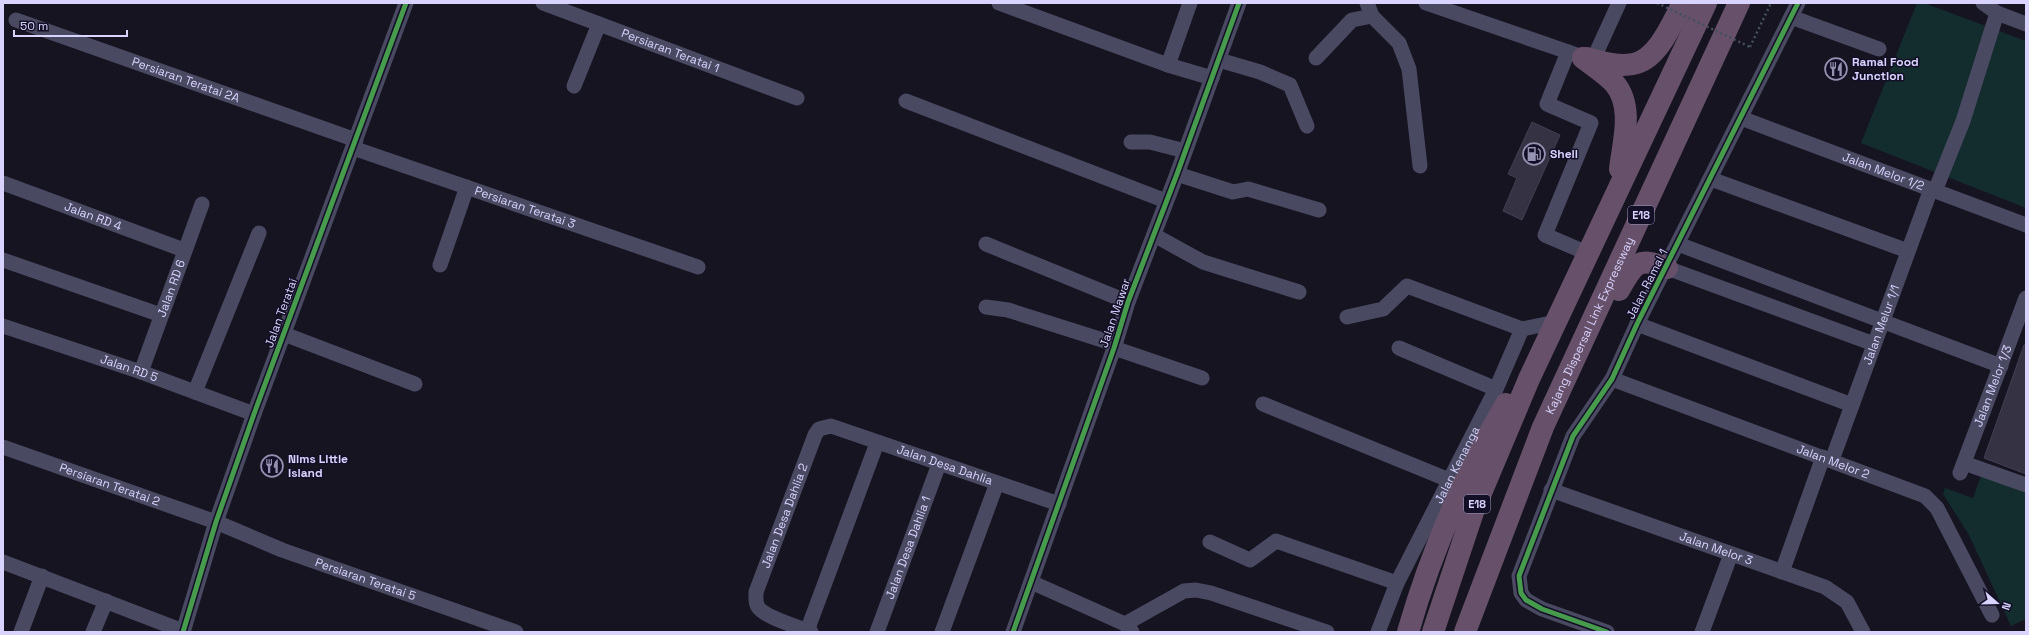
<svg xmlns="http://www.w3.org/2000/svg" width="2029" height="635" font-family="'Space Grotesk',sans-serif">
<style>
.green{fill:#132c2d}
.building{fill:#343243;stroke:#433f54}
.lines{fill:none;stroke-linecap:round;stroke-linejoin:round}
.path{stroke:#44505f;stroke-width:2.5;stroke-dasharray:2 3;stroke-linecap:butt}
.minor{stroke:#4a4962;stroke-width:15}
.highway{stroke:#67516a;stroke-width:22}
.path-bridge{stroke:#44505f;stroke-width:2.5;stroke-dasharray:2 3;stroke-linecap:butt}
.cycleway-casing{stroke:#130f26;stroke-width:8}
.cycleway{stroke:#469c4c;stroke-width:5}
.labels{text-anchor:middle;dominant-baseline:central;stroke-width:3;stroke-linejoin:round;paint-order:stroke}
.shield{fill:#130f26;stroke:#9e99be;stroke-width:1}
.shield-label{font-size:11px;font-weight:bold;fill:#d9d4ff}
.street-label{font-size:12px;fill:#d9d4ff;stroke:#130f26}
.poi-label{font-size:12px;font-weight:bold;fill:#d9d4ff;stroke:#130f26;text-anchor:start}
</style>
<rect width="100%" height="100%" fill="#161421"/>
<path class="green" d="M1917 3H1924L2026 41V208L1861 143Z
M1982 473 2026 489V619L2011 626 1969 535 1943 494 1945 488 1973 498Z"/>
<path class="building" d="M1532 122 1560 135 1522 220 1503 211 1517 178 1508 174Z
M2024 345H2026V474L1984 458Z"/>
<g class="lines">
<path class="path" d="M1750 47 1771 3"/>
<g class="minor">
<path id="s1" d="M543 3 797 98"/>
<path d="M999 3 1168 65 1212 78"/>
<path d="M1367 3 1372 16 1399 43 1409 69 1420 166"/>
<path d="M1426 3 1577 55"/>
<path d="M1983 3 1997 13 2026 24"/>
<path d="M1791 17 1879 49"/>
<path id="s2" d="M16 20 356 140"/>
<path d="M1568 52 1547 104 1591 123 1545 235 1587 253"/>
<path d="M1316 58 1352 20 1372 16"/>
<path d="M1219 60 1260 72 1290 85 1307 126"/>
<path d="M1593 60 1619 3"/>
<path d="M1168 65 1190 3"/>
<path d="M574 86 599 24"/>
<path d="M906 101 1166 201"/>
<path id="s3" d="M1741 118 2026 225"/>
<path d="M1131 142H1150L1185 151"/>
<path id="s4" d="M353 148 698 267"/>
<path d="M1177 174 1233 192 1248 189 1319 210"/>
<path d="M1711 179 1908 251"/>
<path id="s5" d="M3 183 184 250"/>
<path d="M1935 191 1963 121 1997 13"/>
<path d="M1154 235 1203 262 1299 292"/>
<path d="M986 244 1128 302"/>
<path d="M1678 244 2001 366"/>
<path d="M3 260 161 315"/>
<path d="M440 265 467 187"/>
<path d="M1667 268 1874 344"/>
<path d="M986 307 1008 310 1115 344"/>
<path d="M1347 317 1383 309 1407 286 1522 329"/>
<path d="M1637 324 1852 405"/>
<path id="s6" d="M3 326 141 372 254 414"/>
<path d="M1522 329 1556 322"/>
<path d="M284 334 415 384"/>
<path d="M1114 348 1202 378"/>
<path d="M1399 348 1496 389"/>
<path id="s7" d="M141 372 202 204"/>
<path id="s8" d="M1612 379 1925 496 1937 508 1992 615"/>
<path d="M195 392 259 233"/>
<path d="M1263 404 1449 480"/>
<path id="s9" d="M3 447 216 522 282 550 516 632"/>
<path id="s10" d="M1832 460 1931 189"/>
<path d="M1964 463 2026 485"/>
<path id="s11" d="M1960 473 2026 298"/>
<path id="s12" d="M1551 490 1825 587 1847 602 1863 632"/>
<path d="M1210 542 1250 560 1276 541 1397 583"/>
<path d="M3 562 183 631"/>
<path d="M1782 572 1823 457"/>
<path d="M1031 582 1125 624 1132 632"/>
<path d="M1125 624 1184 591 1196 590 1211 593 1327 632"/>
<path d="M807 631 877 443"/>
<path d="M21 632 42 576"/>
<path d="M93 632 106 601"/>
<path d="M183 632 216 522 254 414 406 3"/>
<path id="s13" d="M811 632C799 627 764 617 758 607 755 602 756 597 756 592L815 435 819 429 831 426 1059 504"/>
<path id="s14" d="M877 632 939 464"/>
<path d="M942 632 997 483"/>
<path d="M1013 632 1114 348 1128 302 1177 174 1239 3"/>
<path id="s15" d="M1378 632 1397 583 1496 389 1522 329"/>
<path d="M1607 632 1542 609 1526 600 1521 593 1519 576 1573 436 1612 379 1637 324 1798 3"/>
<path d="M1702 632 1731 554"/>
</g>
<g class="highway">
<path d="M1583 58C1593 66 1606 74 1615 84 1634 107 1623 143 1620 169"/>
<path d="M1586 58C1601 62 1618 67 1633 64 1658 60 1672 23 1683 3"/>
<path d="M1619 290C1634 264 1637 256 1667 268"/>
<path d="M1408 632C1431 552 1464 476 1506 404"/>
<path d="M1433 632 1473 512 1529 379 1706 3"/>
<path id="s16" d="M1465 632 1543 427 1739 3"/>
</g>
<path class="path-bridge" d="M1657 3 1750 47"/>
<g class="cycleway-casing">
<path id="cycleway" d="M183 632 216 522 254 414 406 3
M1013 632 1114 348 1128 302 1177 174 1239 3
M1607 632 1542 609 1526 600 1521 593 1519 576 1573 436 1612 379 1637 324 1798 3"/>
</g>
<use href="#cycleway" class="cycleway"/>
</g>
<defs>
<g id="restaurant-ring" transform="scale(1.15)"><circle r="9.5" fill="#130f26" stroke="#9591b1" stroke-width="1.5"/><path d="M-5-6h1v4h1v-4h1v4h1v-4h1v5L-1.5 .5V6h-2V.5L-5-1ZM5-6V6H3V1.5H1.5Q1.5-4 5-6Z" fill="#9591b1"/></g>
<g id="fuel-ring" transform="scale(1.15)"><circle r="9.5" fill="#130f26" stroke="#9591b1" stroke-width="1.5"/><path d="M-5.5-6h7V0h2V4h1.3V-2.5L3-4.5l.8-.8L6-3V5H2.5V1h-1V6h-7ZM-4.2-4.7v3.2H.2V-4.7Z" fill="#9591b1"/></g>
</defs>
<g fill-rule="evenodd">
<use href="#restaurant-ring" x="1836" y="69"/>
<use href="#fuel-ring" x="1534" y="154"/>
<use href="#restaurant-ring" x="272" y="466"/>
</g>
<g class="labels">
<g class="shield">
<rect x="1628" y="206" width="26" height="18" rx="3"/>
<rect x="1464" y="495" width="26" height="18" rx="3"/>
</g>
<g class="shield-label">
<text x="1641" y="215">E18</text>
<text x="1477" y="504">E18</text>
</g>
<g class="street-label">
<text stroke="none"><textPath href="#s1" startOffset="136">Persiaran Teratai 1</textPath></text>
<text stroke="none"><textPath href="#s2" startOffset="180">Persiaran Teratai 2A</textPath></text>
<text stroke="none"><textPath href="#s3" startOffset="152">Jalan Melor 1/2</textPath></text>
<text stroke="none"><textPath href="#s4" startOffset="182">Persiaran Teratai 3</textPath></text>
<text stroke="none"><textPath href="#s5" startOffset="96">Jalan RD 4</textPath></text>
<text transform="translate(1647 284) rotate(-63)">Jalan Ramal 1</text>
<text stroke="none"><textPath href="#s7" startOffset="89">Jalan RD 6</textPath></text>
<text transform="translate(281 313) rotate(-70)">Jalan Teratai</text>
<text transform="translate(1115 313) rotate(-71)">Jalan Mawar</text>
<text stroke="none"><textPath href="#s10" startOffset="144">Jalan Melur 1/1</textPath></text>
<text stroke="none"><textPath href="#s16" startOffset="331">Kajang Dispersal Link Expressway</textPath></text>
<text stroke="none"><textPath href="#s6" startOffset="133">Jalan RD 5</textPath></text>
<text stroke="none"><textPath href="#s11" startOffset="93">Jalan Melor 1/3</textPath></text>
<text stroke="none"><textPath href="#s8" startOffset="236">Jalan Melor 2</textPath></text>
<text stroke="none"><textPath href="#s15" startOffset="185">Jalan Kenanga</textPath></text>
<text stroke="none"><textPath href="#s13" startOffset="382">Jalan Desa Dahlia</textPath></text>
<text stroke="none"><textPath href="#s9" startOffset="113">Persiaran Teratai 2</textPath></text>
<text stroke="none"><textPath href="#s13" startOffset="156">Jalan Desa Dahlia 2</textPath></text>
<text stroke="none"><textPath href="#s14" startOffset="90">Jalan Desa Dahlia 1</textPath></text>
<text stroke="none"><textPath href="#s12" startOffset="175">Jalan Melor 3</textPath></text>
<text stroke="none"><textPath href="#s9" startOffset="386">Persiaran Teratai 5</textPath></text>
</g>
<g class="poi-label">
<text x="1852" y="62">Ramal Food<tspan x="1852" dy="14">Junction</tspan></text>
<text x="1550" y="154">Shell</text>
<text x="288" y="459">Nims Little<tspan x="288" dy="14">Island</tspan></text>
</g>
</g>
<rect width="2029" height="635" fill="none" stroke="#d9d4ff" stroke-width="8"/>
<g transform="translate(1997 603) rotate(110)" stroke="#130f26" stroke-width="3" paint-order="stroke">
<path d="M0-3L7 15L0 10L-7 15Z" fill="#d9d4ff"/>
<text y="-6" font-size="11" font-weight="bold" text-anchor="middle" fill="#d9d4ff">N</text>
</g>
<path d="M14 30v6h113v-6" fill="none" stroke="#d9d4ff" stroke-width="2"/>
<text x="20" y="30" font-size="12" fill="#d9d4ff" stroke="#130f26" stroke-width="3" paint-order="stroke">50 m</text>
</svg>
